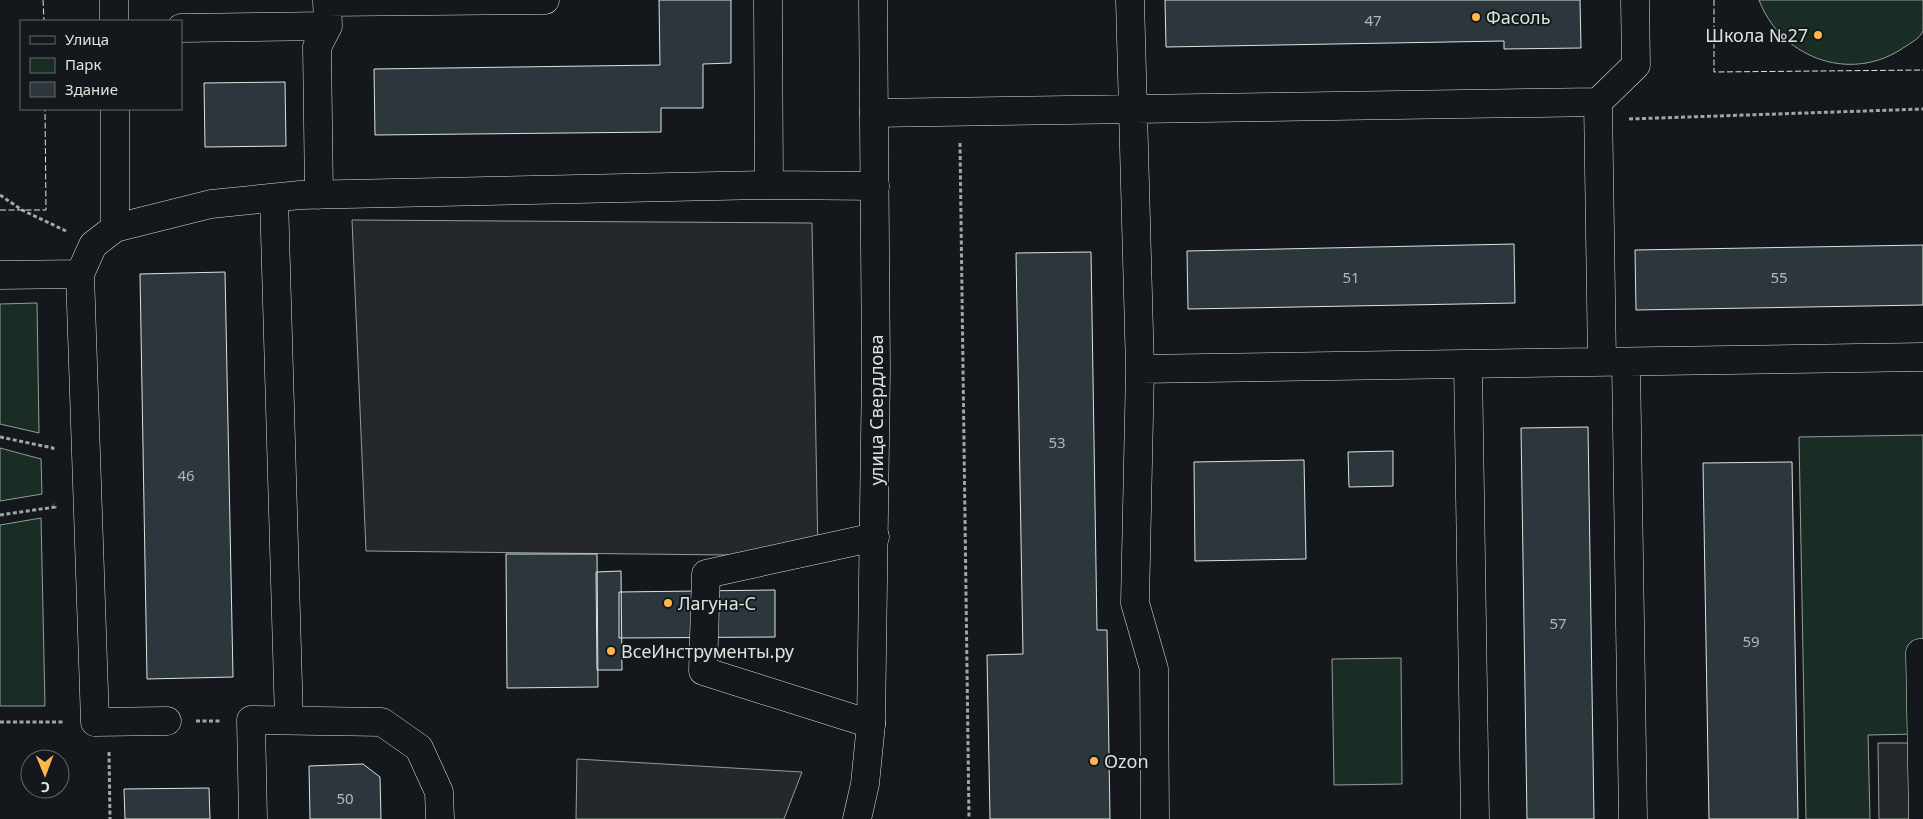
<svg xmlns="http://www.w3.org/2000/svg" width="1923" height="819" font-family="'Noto Sans',sans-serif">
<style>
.green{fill:#1a2d24;stroke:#939e99}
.parking{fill:#24282b;stroke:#939e99}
.building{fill:#2c363c;stroke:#d8e6dc}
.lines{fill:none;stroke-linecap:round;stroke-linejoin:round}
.minor-casing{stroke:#d8e6dc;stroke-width:29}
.major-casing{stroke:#d8e6dc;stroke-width:29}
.path{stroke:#9da8a2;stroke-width:3;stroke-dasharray:4 2.5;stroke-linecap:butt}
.minor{stroke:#14181c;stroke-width:28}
.major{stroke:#14181c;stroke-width:28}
.fence{stroke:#d8e6dc;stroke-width:1;stroke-dasharray:6 2.5;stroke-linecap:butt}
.poi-dot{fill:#ffb74d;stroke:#14181c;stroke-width:2}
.labels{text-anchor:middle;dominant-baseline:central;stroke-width:4;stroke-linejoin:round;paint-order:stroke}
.number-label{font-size:15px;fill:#adbab4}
.poi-label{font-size:18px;fill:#d8e6dc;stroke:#14181c;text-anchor:start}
.street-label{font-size:18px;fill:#d8e6dc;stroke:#14181c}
</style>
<rect width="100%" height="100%" fill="#14181c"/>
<path class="green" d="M1759 0H1923C1923 9 1923 22 1923 31 1920 39 1907 45 1900 50 1847 83 1780 56 1759 0Z
M37 303 39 433 0 424V304Z
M1923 435V643L1915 734 1868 735 1870 819H1806L1799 437Z
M0 448 41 459 42 494 0 501Z
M41 518 45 706H0V525Z
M1401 658 1402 784 1334 785 1332 659Z"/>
<path class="parking" d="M352 220 812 223 818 556 366 551Z
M1878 743H1915L1916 819H1879Z
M577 759 802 772 784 819H576Z"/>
<path class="building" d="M659 0H731V63L703 64V108H661V132L375 135 374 69 660 65Z
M1165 0H1580L1581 48 1504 49V41L1166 47Z
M285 82 286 146 205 147 204 83Z
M1514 244 1515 303 1188 309 1187 251Z
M1923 245V305L1636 310 1635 250Z
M1091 252 1097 630H1107L1110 819H990L987 655 1023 654 1016 253Z
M225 272 233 677 147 679 140 274Z
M1588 427 1594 819H1527L1521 428Z
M1393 451V486L1349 487 1348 452Z
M1304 460 1306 559 1195 561 1194 462Z
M1792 462 1798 819H1709L1703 463Z
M506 554H597L598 687 507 688Z
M621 571 622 670H597L596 572Z
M775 590V637L619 638V592Z
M363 764 380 777 381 819H310L309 766Z
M209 788 210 819H125L124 789Z"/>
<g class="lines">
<g class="minor-casing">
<path id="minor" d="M114 0V21
M768 0 769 185
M1130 0 1140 369 1135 603 1154 669 1155 819
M327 2 545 0
M181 28 328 26
M115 109V228
M874 113 1598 102
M319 195 317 47 328 26 327 0
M274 198 289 720
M0 275 80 274
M1602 362 1598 102 1636 65 1635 0
M1626 362 1633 819
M1468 365 1475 819
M1140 369 1923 357
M167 721 95 722 80 274 93 245 115 228 211 204 300 195 769 185 875 186
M871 724 703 671 706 574 875 537
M253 819 251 720 382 722 419 748 439 792 440 819
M1923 819 1920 653H1923"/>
</g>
<g class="major-casing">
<path id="major" d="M857 819 865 784 871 724 876 369 873 0"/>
</g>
<path class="path" d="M1629 119 1923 109
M960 143 969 819
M0 195 22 210 66 231
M0 437 53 448V451
M0 515 55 507 54 504
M196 721H220
M0 722H64
M109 752 110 819"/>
<use href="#minor" class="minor"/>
<use href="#major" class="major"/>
<path class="fence" d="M43 0 44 21
M1714 0V72L1923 70
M0 210H46L45 109"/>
</g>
<g class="poi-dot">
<circle cx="1476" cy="17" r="5"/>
<circle cx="1818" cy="35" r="5"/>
<circle cx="668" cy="603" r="5"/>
<circle cx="611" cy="651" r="5"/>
<circle cx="1094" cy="761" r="5"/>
</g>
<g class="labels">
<g class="number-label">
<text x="1373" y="20">47</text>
<text x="1351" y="277">51</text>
<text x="1779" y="277">55</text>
<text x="1057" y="442">53</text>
<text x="186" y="475">46</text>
<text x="1558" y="623">57</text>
<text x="1751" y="641">59</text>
<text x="345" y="798">50</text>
</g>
<g class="poi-label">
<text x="1486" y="17">Фасоль</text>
<text x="1808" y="35" text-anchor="end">Школа №27</text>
<text x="678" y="603">Лагуна-С</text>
<text x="621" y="651">ВсеИнструменты.ру</text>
<text x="1104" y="761">Ozon</text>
</g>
<g class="street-label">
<text transform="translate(876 410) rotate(-90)">улица Свердлова</text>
</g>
</g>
<rect x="20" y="20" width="162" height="90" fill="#14181c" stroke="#626a69"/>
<rect x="30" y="36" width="25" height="8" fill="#14181c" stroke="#626a69"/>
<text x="65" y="45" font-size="15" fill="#d8e6dc">Улица</text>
<rect x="30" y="58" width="25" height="15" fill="#1a2d24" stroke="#626a69"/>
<text x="65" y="70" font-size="15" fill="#d8e6dc">Парк</text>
<rect x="30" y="82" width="25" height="15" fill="#2c363c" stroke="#626a69"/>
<text x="65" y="95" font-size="15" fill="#d8e6dc">Здание</text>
<g transform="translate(45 774) rotate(179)"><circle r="24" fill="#14181c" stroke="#626a69"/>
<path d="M0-4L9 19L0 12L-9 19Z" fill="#ffb74d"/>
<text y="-8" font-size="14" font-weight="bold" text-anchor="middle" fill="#d8e6dc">С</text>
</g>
</svg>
